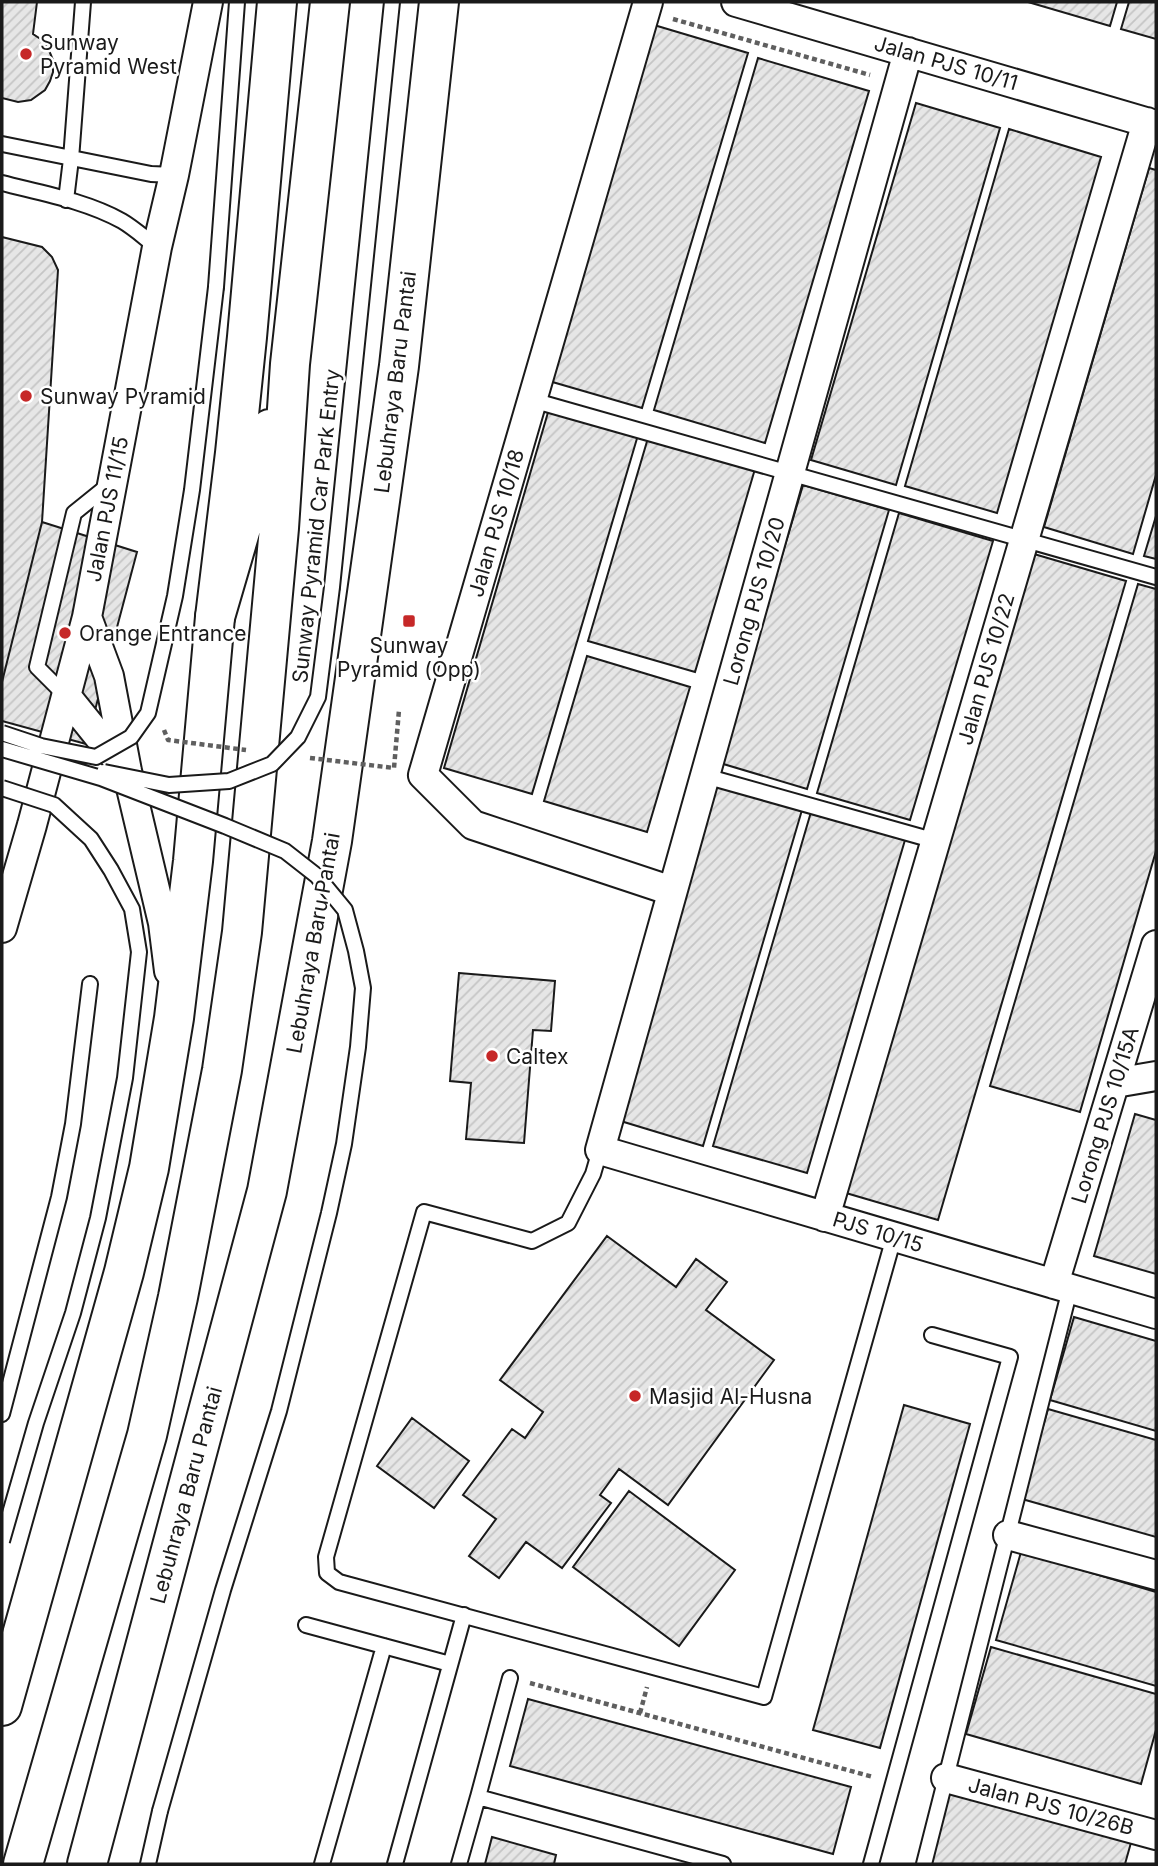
<svg xmlns="http://www.w3.org/2000/svg" width="1158" height="1866" font-family="Inter,sans-serif">
<style>
.building{fill:url(#building-hatch);stroke:#1a1a1a;stroke-width:2}
.lines{fill:none;stroke-linecap:round;stroke-linejoin:round}
.service-casing{stroke:#1a1a1a;stroke-width:18}
.minor-casing{stroke:#1a1a1a;stroke-width:32}
.secondary-casing{stroke:#1a1a1a;stroke-width:42}
.motorway-casing{stroke:#1a1a1a;stroke-width:42}
.path{stroke:#5f5f5f;stroke-width:4.5;stroke-dasharray:5 3.5;stroke-linecap:butt}
.service{stroke:#fff;stroke-width:14}
.minor{stroke:#fff;stroke-width:28}
.secondary{stroke:#fff;stroke-width:38}
.motorway{stroke:#fff;stroke-width:38}
.service-bridge-casing{stroke:#1a1a1a;stroke-width:18;stroke-linecap:butt}
.path-bridge{stroke:#5f5f5f;stroke-width:4.5;stroke-dasharray:5 3.5;stroke-linecap:butt}
.service-bridge{stroke:#fff;stroke-width:14}
.poi-dot{fill:#c62828;stroke:#fff;stroke-width:2.5}
.labels{text-anchor:middle;dominant-baseline:central;stroke-width:5;stroke-linejoin:round;paint-order:stroke}
.poi-label{font-size:21px;fill:#1a1a1a;stroke:#fff;text-anchor:start}
.street-label{font-size:21px;fill:#1a1a1a;stroke:#fff}
</style>
<defs>
<pattern id="building-hatch" width="6" height="6" patternUnits="userSpaceOnUse" patternTransform="scale(1.75)"><rect width="6" height="6" fill="#e6e6e6"/><path d="M-1 1l2-2M0 6l6-6M5 7l2-2" fill="none" stroke="#c5c5c5"/></pattern>
</defs>
<rect width="100%" height="100%" fill="#fff"/>
<path class="building" d="M2 2H37L33 34 42 40 48 48 53 60V72L50 81 45 90 31 100 18 102 2 98Z
M1028 2H1117L1110 26Z
M1129 2H1156V39L1121 29Z
M654 25 748 53 642 408 549 381Z
M758 58 869 91 765 443 654 410Z
M916 103 1000 128 896 485 811 460Z
M1009 129 1101 157 997 513 905 486Z
M1149 168 1156 170V475L1133 554 1044 527Z
M2 237 42 247 52 257 58 270 42 522 2 682Z
M549 409 638 435 532 794 444 768Z
M648 438 755 469 695 672 588 641Z
M803 485 889 510 807 789 720 763Z
M899 513 993 541 910 820 817 793Z
M1156 516V559L1144 556Z
M42 522 137 552 86 744 2 721V682Z
M1034 554 1126 581 938 1220 846 1193Z
M1138 584 1156 589V851L1080 1112 990 1086Z
M587 656 690 687 647 832 544 801Z
M713 784 802 810 703 1146 614 1119Z
M811 812 905 840 807 1173 713 1146Z
M459 973 555 981 551 1031 533 1030 524 1143 466 1139 471 1083 450 1081Z
M1135 1114 1156 1120V1274L1094 1256Z
M607 1236 676 1287 696 1259 727 1282 706 1310 774 1360 668 1505 619 1469 600 1495 611 1503 562 1568 526 1542 499 1578 469 1556 496 1519 463 1495 512 1429 525 1438 543 1412 500 1380Z
M1074 1317 1156 1341V1431L1050 1400Z
M904 1405 970 1424 880 1748 813 1730Z
M1048 1409 1156 1440V1537L1022 1499Z
M412 1418 469 1461 434 1508 377 1466Z
M629 1491 735 1570 679 1646 573 1567Z
M1021 1552 1156 1592V1686L996 1640Z
M991 1647 1156 1694V1730L1141 1784 966 1734Z
M528 1699 851 1787 833 1854 510 1766Z
M951 1787 1132 1839 1125 1864H929Z
M492 1837 556 1855 554 1864H485Z"/>
<g class="lines">
<g class="service-casing">
<path id="service" d="M2 144 151 174 174 175
M2 183C41 193 86 201 122 221 134 228 146 239 157 247
M66 200 71 159 83 2
M216 287 237 2
M532 400 1156 577
M332 587 392 2
M67 697 37 667 74 513 110 484
M705 776 936 841
M600 1150 593 1174 568 1223 532 1241 424 1212 326 1557 327 1573 339 1582 764 1697 894 1237
M2 1414 59 1197 73 1124 90 984
M306 1625 450 1664
M478 1797 510 1678
M148 1864 160 1811
M322 1864 384 1646
M395 1864 464 1615
M459 1864 478 1797 723 1864
M871 1864 1010 1357 932 1335
M924 1864 1070 1289"/>
</g>
<g class="minor-casing">
<path id="minor" d="M648 2 423 775 473 825 672 891
M736 2 1156 125
M908 52 600 1150 1156 1314
M87 617 109 676 127 771 163 923 169 971
M67 697 125 769
M2 928 32 825 87 617 157 247 174 175 208 2
M1115 1083 1156 1076
M825 1217 1147 122
M1054 1284 1156 945
M1008 1535 1156 1575
M946 1778 1156 1835"/>
</g>
<g class="secondary-casing">
<path id="secondary" d="M2 1706 124 1272 149 1168 174 1018 193 861 215 617 235 453 247 337 277 2"/>
</g>
<g class="motorway-casing">
<path id="motorway" d="M215 617 270 429
M23 1864 147 1435 178 1297 222 1070 242 932 279 528 290 364 330 2
M87 1864 267 1191 332 841 399 366 439 2"/>
</g>
<path class="path" d="M673 19 870 75
M530 1683 873 1777
M640 1713 647 1687"/>
<use href="#service" class="service"/>
<use href="#minor" class="minor"/>
<use href="#secondary" class="secondary"/>
<use href="#motorway" class="motorway"/>
<g class="service-bridge-casing">
<path id="service-bridge" d="M2 733 41 746 96 757 131 737 148 713 175 596 192 490 216 287
M2 749 101 778 225 826 285 851 317 876 345 910 356 951 363 988 358 1047 344 1144 329 1213 279 1411 223 1590 160 1811
M104 772 169 785 229 781 272 764 298 737 318 697 332 587
M2 788 54 805 91 839 111 870 132 909 139 952 125 1078 98 1218 73 1313 36 1423 2 1541"/>
</g>
<path class="path-bridge" d="M164 730 168 740 246 750
M310 758 394 768 399 710"/>
<use href="#service-bridge" class="service-bridge"/>
</g>
<g class="poi-dot">
<circle cx="26" cy="54" r="7"/>
<circle cx="26" cy="396" r="7"/>
<rect x="402" y="614" width="14" height="14" rx="3.5"/>
<circle cx="65" cy="633" r="7"/>
<circle cx="492" cy="1056" r="7"/>
<circle cx="635" cy="1396" r="7"/>
</g>
<g class="labels">
<g class="poi-label">
<text x="40" y="42">Sunway<tspan x="40" dy="24">Pyramid West</tspan></text>
<text x="40" y="396">Sunway Pyramid</text>
<text x="79" y="633">Orange Entrance</text>
<text x="409" y="645" text-anchor="middle">Sunway<tspan x="409" dy="24">Pyramid (Opp)</tspan></text>
<text x="506" y="1056">Caltex</text>
<text x="649" y="1396">Masjid Al-Husna</text>
</g>
<g class="street-label">
<text transform="translate(946 63) rotate(16)">Jalan PJS 10/11</text>
<text transform="translate(395 382) rotate(-83)">Lebuhraya Baru Pantai</text>
<text transform="translate(107 509) rotate(-79)">Jalan PJS 11/15</text>
<text transform="translate(496 523) rotate(-74)">Jalan PJS 10/18</text>
<text transform="translate(316 526) rotate(-84)">Sunway Pyramid Car Park Entry</text>
<text transform="translate(754 601) rotate(-74)">Lorong PJS 10/20</text>
<text transform="translate(986 669) rotate(-74)">Jalan PJS 10/22</text>
<text transform="translate(313 943) rotate(-80)">Lebuhraya Baru Pantai</text>
<text transform="translate(1105 1115) rotate(-73)">Lorong PJS 10/15A</text>
<text transform="translate(878 1232) rotate(17)">PJS 10/15</text>
<text transform="translate(186 1495) rotate(-75)">Lebuhraya Baru Pantai</text>
<text transform="translate(1051 1806) rotate(15)">Jalan PJS 10/26B</text>
</g>
</g>
<rect width="1158" height="1866" fill="none" stroke="#1a1a1a" stroke-width="7"/>
</svg>
